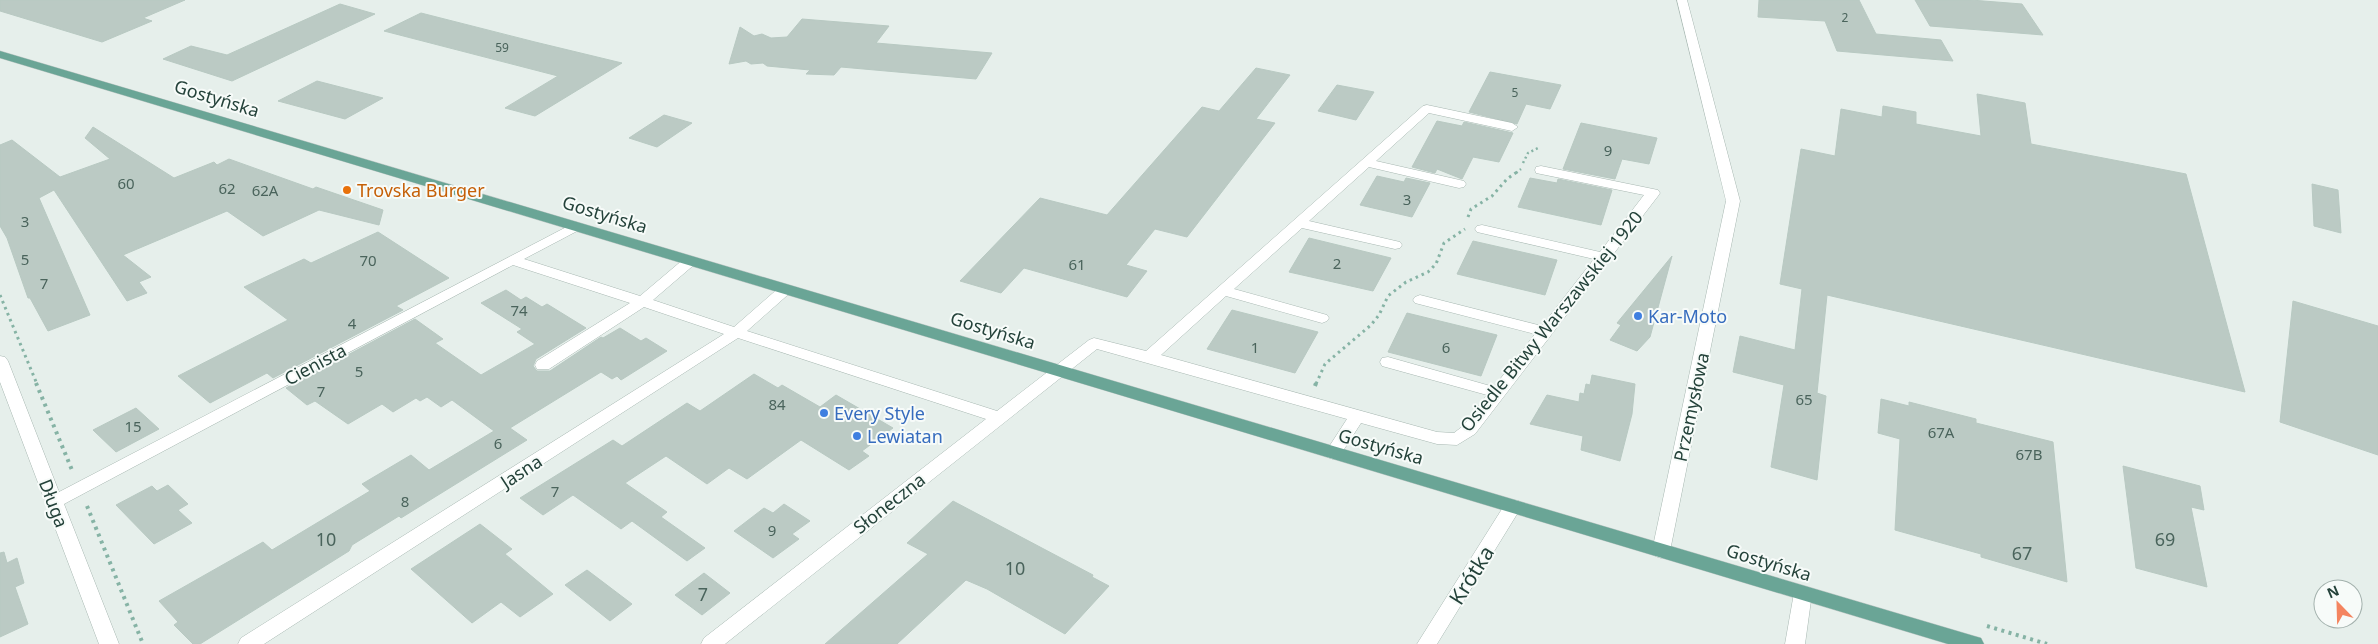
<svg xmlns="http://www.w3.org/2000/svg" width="2378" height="644" font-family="'Noto Sans',sans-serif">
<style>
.building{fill:#bbcac4;stroke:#b8c9c2}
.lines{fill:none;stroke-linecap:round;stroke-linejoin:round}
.minor-casing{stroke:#a8b8b2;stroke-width:1}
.major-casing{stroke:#c2cac8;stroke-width:1}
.path-far2{stroke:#86b3a5;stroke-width:2.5;stroke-dasharray:2 3;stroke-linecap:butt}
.path-far1{stroke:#86b3a5;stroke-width:3;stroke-dasharray:2.5 4;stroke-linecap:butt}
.path{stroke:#86b3a5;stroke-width:4;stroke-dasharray:3 4.5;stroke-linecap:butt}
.minor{fill:#fff;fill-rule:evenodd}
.major{fill:#6aa596;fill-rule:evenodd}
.food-dot{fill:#e8710a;stroke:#f7fbf9;stroke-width:2}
.shop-dot{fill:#3f7fe0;stroke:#f7fbf9;stroke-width:2}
.labels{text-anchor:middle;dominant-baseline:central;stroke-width:4;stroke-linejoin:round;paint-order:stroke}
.far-number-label{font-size:12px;fill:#4a645c}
.number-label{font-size:15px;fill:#4a645c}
.street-label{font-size:18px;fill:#24423a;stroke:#f7fbf9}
.food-label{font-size:18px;fill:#c56008;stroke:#f7fbf9;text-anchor:start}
.shop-label{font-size:18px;fill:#366cbe;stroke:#f7fbf9;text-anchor:start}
.near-number-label{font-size:18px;fill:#4a645c}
.near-street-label{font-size:21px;fill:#24423a;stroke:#f7fbf9}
</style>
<rect width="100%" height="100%" fill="#e6efeb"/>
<path class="building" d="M0 0H185L143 18 152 21 102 42 0 11Z
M1759 0H1859L1876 34 1941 40 1953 61 1837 51 1825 21 1758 17Z
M1915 0H1971L2022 4 2043 35 1930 26Z
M340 4 375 14 232 81 163 59 191 46 227 55Z
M421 13 535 42 622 63 535 116 505 108 558 76 384 31Z
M802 19 889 26 876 43 992 53 976 79 841 67 834 75 806 74 810 70 767 66 763 63 751 64 746 61 729 64 740 27 754 36 762 34 771 38 787 37Z
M1256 68 1290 75 1256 119 1275 123 1187 237 1155 229 1126 265 1147 271 1127 297 1024 268 1001 293 960 281 1040 198 1107 215 1202 107 1219 111Z
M1490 72 1561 85 1550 109 1526 104 1517 124 1469 112Z
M317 81 383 98 345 119 278 101Z
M1337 85 1374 92 1356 120 1318 111Z
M1977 94 2025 103 2031 144 2186 174 2245 392 1827 295 1817 393 1826 396 1817 480 1771 467 1784 385 1733 372 1740 336 1795 350 1802 289 1780 284 1801 149 1835 156 1841 109 1882 117 1883 106 1916 112V124L1981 136Z
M664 115 692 123 657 147 629 138Z
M1437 121 1462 126 1464 122 1513 133 1499 162 1473 157 1462 179 1437 169 1435 173 1412 167Z
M1581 123 1657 138 1649 164 1622 159 1615 179 1563 169Z
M93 127 174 178 214 162 217 165 229 159 313 189 316 187 383 210 379 225 319 210 263 236 227 211 123 255 151 277 139 282 147 293 127 301 54 190 39 198 90 315 48 331 30 298H28L7 238 0 226V145L12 140 60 177 110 159 85 138Z
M1377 176 1404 182 1406 178 1430 183 1412 217 1360 205Z
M1530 178 1557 183 1558 179 1612 190 1601 225 1518 207Z
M2312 184 2338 190 2341 233 2314 226Z
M378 232 449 278 396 306 403 310 273 378 267 373 210 403 178 376 288 320 244 287 304 259 311 263Z
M1309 238 1391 258 1373 291 1289 272Z
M1473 241 1557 260 1545 295 1457 274Z
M1672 256 1650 337 1637 351 1610 340 1621 325 1617 323Z
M506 290 521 300 526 297 542 307 547 304 586 328 536 359 533 366 537 371H550L601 337 603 338 620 328 641 341 646 338 667 351 621 380 617 376 612 379 601 372 510 428 527 440 401 518 399 516 352 545 349 551 200 644H193L174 625 178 622 159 601 263 542 272 550 370 491 362 484 411 455 429 470 494 431 452 400 441 407 427 397 420 401 416 398 393 412 382 404 348 424 315 401 307 405 286 388 415 319 443 339 435 343 481 375 535 344 517 332 522 329 481 303Z
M2293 301 2378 326V455L2280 422Z
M1232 310 1318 332 1295 373 1207 349Z
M1407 313 1497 335 1481 376 1388 352Z
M754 374 778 388 782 385 820 407 836 395 893 428 862 451 869 456 849 470 801 440 747 479 729 468 707 484 666 456 625 483 667 512 661 517 705 548 687 561 632 521 621 529 573 495 543 515 520 498 613 440 622 446 687 403 700 411Z
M1592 375 1635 384 1632 414 1620 461 1581 450 1583 436 1530 424 1547 395 1579 402 1580 393 1584 394 1586 384 1590 385Z
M1881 399 1909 406V402L1976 419V423L2053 442 2067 582 1981 557V554L1895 530 1900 439 1878 433Z
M136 408 159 429 116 452 93 430Z
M2123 466 2200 486 2204 510 2191 507 2207 587 2136 568Z
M168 485 188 504 178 510 192 523 154 544 116 505 152 486 157 491Z
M953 501 1093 575 1092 577 1109 586 1065 634 987 589 966 580 897 644H825L928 554 907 543Z
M784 504 810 521 792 534 799 539 773 558 734 531 764 508 773 513Z
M480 524 512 549 505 554 553 594 520 617 501 602 472 623 411 569Z
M4 552 7 563 17 558 24 583 15 587 28 624 0 637V553Z
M587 570 595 576 632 604 610 621 565 585Z
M704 573 730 593 702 615 675 595Z"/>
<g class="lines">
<g class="minor-casing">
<path id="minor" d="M1677 0H1687L1740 201 1670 551 1667 556 1661 558 1655 556 1652 551 1726 201Z
M1427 105 1512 123 1518 127 1512 131 1429 113 1376 161 1464 181 1466 184 1464 187 1459 188 1369 167 1309 221 1400 242 1402 245 1400 248 1395 249 1302 228 1234 289 1327 315 1329 318 1327 321 1322 323 1226 296 1161 355 1437 432 1454 433 1463 426 1487 395 1382 366 1380 362 1382 358 1388 357 1494 387 1535 334 1415 303 1413 300 1415 297 1420 295 1542 326 1594 259 1477 232 1475 229 1477 226 1482 225 1600 252 1644 195 1536 173 1535 170 1536 167 1541 166 1658 190 1660 193 1658 196 1475 434 1457 445 1437 444 1361 423 1339 457 1333 459 1327 457 1325 453 1347 419 1097 349 725 644H701L704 638 986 419 738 338 264 644H238L241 638 724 334 644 307 549 369H537L535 365 537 361 630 303 513 265 64 504 119 644H99L0 382V356L5 357 8 361 59 492 576 222 583 226 581 229 524 259 640 296 685 258H695L697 261 695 264 653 300 734 327 781 286H791L793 289 791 292 747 331 997 411 1089 340 1094 338 1146 351 1423 106Z
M1513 500 1519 501 1522 506 1437 644H1417L1507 501Z
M1803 586 1810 588 1812 593 1805 644H1785L1794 593 1796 588Z"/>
</g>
<g class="major-casing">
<path id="major" d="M0 51 1974 636 1981 638 1984 644H1948L0 58Z"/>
</g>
<path class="path-far2" d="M1523 163 1528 153 1538 148
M1516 173 1521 169"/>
<path class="path-far1" d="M1468 217 1471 209 1492 196 1507 179 1517 172
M0 295 37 384
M1316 384 1325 364 1371 325 1379 315 1388 296 1406 282 1428 272 1436 264 1444 243 1465 229"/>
<path class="path" d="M36 383 72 470
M1315 386 1316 383
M87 506 143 644
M1987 626 2047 644"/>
<use href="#minor" class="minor"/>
<use href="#major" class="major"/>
</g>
<circle class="food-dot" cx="347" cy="190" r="5"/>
<g class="shop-dot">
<circle cx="1638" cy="316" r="5"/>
<circle cx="824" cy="413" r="5"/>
<circle cx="857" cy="436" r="5"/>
</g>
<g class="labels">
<g class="far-number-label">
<text x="1845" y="17">2</text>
<text x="502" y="47">59</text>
<text x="1515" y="92">5</text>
</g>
<g class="number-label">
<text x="1608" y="150">9</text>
<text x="126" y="183">60</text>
<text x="227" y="188">62</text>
<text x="265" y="190">62A</text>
<text x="1407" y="199">3</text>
<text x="25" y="221">3</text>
<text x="25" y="259">5</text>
<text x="368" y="260">70</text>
<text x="1337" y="263">2</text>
<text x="1077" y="264">61</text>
<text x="44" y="283">7</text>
<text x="519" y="310">74</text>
<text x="352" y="323">4</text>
<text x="1255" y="347">1</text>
<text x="1446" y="347">6</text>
<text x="359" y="371">5</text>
<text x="321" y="391">7</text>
<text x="1804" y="399">65</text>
<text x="777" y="404">84</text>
<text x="133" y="426">15</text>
<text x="1941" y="432">67A</text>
<text x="498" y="443">6</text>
<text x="2029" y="454">67B</text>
<text x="555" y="491">7</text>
<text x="405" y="501">8</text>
<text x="772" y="530">9</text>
</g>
<g class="street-label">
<text transform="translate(217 98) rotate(17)">Gostyńska</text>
<text transform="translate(605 214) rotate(17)">Gostyńska</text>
<text transform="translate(1551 321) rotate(-51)">Osiedle Bitwy Warszawskiej 1920</text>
<text transform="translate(993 330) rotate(17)">Gostyńska</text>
<text transform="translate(315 364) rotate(-28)">Cienista</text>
<text transform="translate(1691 407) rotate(-78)">Przemysłowa</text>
<text transform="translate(1381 446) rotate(16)">Gostyńska</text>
<text transform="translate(521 471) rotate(-33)">Jasna</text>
<text transform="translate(54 503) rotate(69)">Długa</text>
<text transform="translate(889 503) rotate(-38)">Słoneczna</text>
<text transform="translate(1769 562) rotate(17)">Gostyńska</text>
</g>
<g class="food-label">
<text x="357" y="190">Trovska Burger</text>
</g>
<g class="shop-label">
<text x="1648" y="316">Kar-Moto</text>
<text x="834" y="413">Every Style</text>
<text x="867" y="436">Lewiatan</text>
</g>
<g class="near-number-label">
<text x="326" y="539">10</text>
<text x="2165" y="539">69</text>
<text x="2022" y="553">67</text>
<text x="1015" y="568">10</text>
<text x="703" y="594">7</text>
</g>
<g class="near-street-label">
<text transform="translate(1471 575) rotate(-58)">Krótka</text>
</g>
</g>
<g transform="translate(2338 604) rotate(337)"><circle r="24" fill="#f7fbf9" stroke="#a3b1ad"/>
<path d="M0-4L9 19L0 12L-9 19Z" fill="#f4845f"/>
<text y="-8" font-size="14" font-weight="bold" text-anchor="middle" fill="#24423a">N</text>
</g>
</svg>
